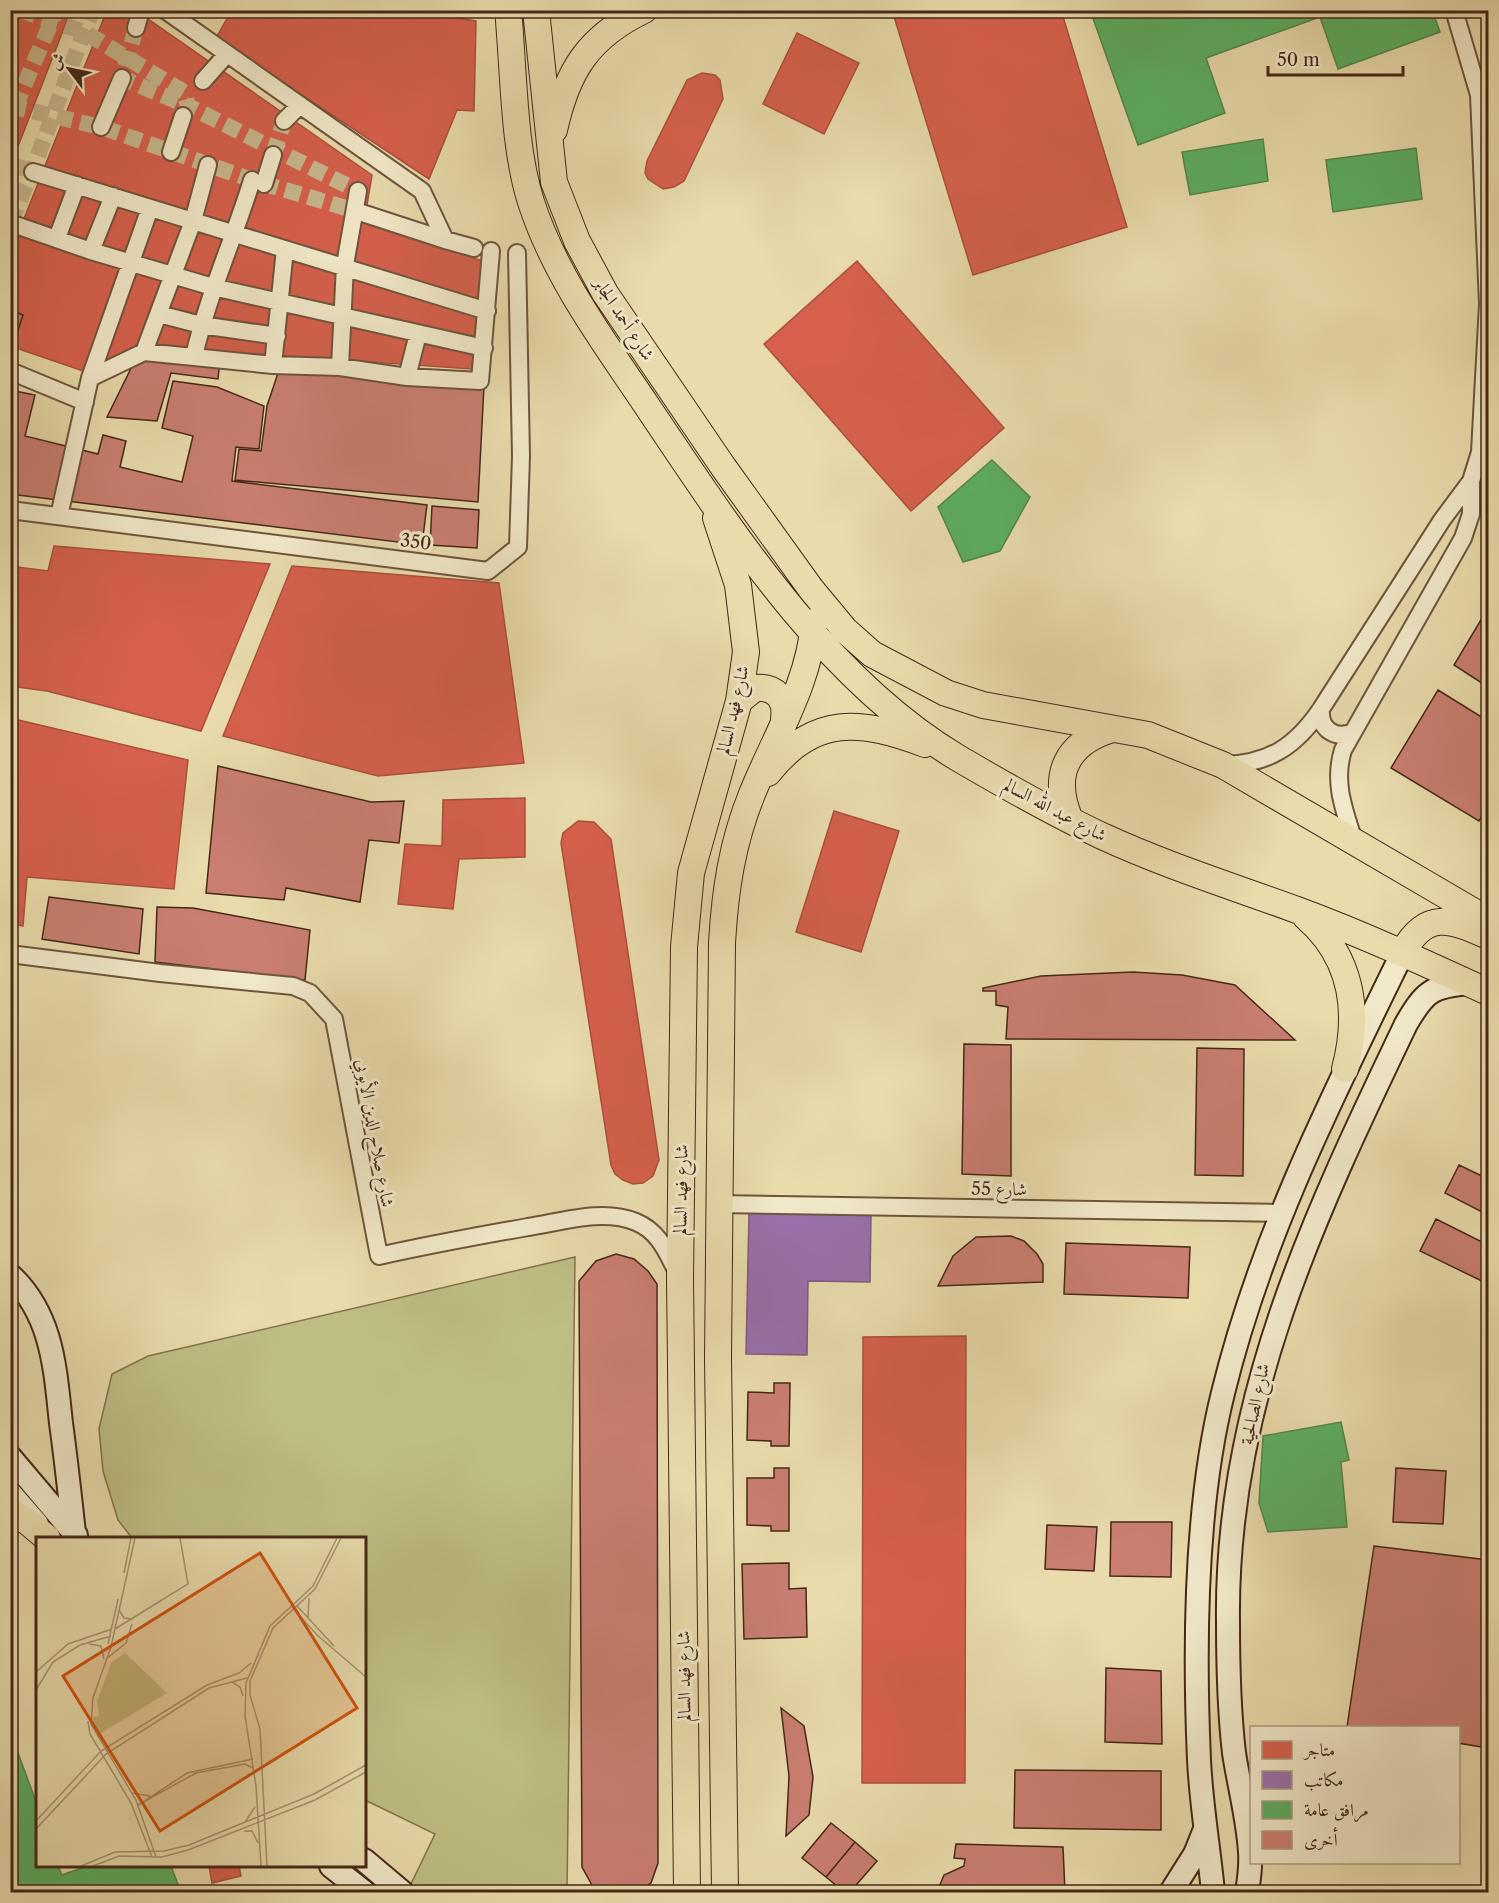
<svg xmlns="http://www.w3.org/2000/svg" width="1499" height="1903" font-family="'Libre Caslon Text',Amiri,serif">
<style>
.green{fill:#bebe84;stroke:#82734e;stroke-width:1.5}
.shops{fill:#d6604d;stroke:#ab4f3d;stroke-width:1.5}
.offices{fill:#9970ab;stroke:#805a7f;stroke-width:1.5}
.public{fill:#5aae61;stroke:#54864b;stroke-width:1.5}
.building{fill:#c97e71;stroke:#462818;stroke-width:1.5}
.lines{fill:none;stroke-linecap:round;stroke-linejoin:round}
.street-tunnel{stroke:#c8b78e;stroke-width:16;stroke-dasharray:16 8;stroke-linecap:butt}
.street-casing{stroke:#6f553d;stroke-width:20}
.secondary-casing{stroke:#462818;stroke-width:26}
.primary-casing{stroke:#462818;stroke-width:28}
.street{stroke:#f1e8c9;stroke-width:16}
.secondary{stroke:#f1e8c9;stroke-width:22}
.primary{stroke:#e9dbac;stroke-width:26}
.labels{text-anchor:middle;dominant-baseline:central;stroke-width:6;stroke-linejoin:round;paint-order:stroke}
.street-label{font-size:18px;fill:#462818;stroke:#f1e8c9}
.inset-road{fill:none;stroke:#a89371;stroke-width:1.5}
.view{fill:#d0520e;fill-opacity:0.15;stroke:#d0520e;stroke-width:3}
.inset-edge{fill:none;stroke:#462818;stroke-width:3}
</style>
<rect width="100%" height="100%" fill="#e9dbac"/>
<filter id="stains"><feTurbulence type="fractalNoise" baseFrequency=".00333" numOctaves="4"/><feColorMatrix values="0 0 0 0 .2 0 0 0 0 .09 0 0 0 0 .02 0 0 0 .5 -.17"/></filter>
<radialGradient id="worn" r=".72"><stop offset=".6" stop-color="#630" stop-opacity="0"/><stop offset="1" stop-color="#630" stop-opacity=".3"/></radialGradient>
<path class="green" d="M575 1257 567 1892H421L410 1886 435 1834 365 1800 364 1538H132L118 1520 103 1471 99 1429 112 1374 148 1356Z"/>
<path class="shops" d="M10 10H71L10 167Z
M107 10H135L372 175 364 223 483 261 472 369 142 346 86 372 13 347 23 315 10 310V254Z
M184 10H198L193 18Z
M232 10H408L476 21 474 111 457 110 429 179 216 38Z
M892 10H1061L1127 227 973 275Z
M797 33 859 63 824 134 763 104Z
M702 73 715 75 720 80 723 99 684 181 674 187 663 189 648 179 645 173 647 161 687 80Z
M857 261 1004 428 911 511 764 344Z
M54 546 270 564 201 731 47 691 10 686V566L48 571Z
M292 566 499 583 524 763 378 776 223 736Z
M10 718 188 760 174 889 27 877 23 926 10 924Z
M525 798V857L459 859 453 909 398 904 405 844 442 846 443 800Z
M834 811 899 831 861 952 796 932Z
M578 821 594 822 611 839 659 1160 653 1176 643 1183 633 1184 623 1180 615 1174 611 1165 561 843 563 833Z
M966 1336 965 1783H862L863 1337Z
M209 1866H239L241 1876 212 1883Z"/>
<path class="offices" d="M749 1213 871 1215 870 1282 808 1281 807 1355 746 1354Z"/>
<path class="public" d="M1090 10H1432L1440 32 1338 69 1320 17 1206 58 1225 113 1138 145Z
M1263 139 1268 181 1190 195 1182 152Z
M1416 148 1422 199 1333 212 1326 160Z
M992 460 1030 497 1000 551 963 562 938 507Z
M1341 1422 1349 1460 1341 1462 1347 1527 1268 1532 1259 1503 1263 1436Z
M18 1753 38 1807V1866H58L62 1875 87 1866H171L181 1892H10V1755Z"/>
<path class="building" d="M10 310 23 315 10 353Z
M142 346 221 351 218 379 171 373 157 421 107 417Z
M279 370 484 386 478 502 235 480 239 449 261 451 267 406Z
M173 381 217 387 264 406 259 449 236 447 232 481 427 505 422 545 10 494V390L35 395 25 436 98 454 103 435 126 441 120 467 182 482 193 436 162 428Z
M432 506 479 510 477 548 430 545Z
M1488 608V687L1454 665Z
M1438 690 1488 721V805L1479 821 1391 768Z
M218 766 371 802 404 801 399 843 369 840 360 902 286 888 284 900 206 893Z
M49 897 143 909 139 954 42 939Z
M157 907 193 908 310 930 305 980 155 962Z
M1133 972 1182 975 1235 985 1295 1040 1006 1039 1008 1007 996 1005V991H983V988L1041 976Z
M964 1044 1011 1045V1176L962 1174Z
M1197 1048 1244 1049 1243 1176 1195 1175Z
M1459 1165 1488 1179V1215L1445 1193Z
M1436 1219 1488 1245V1284L1420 1251Z
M1011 1236 1024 1241 1037 1254 1043 1264V1282L938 1286 953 1256 976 1237Z
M1066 1243 1190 1247 1188 1298 1064 1294Z
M616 1254 634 1259 648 1271 657 1284 658 1863 651 1883 638 1892H608L593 1887 582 1867 579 1281 596 1261Z
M774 1383H790L789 1446H771V1441L747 1440 748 1392 774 1393Z
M774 1468H789V1531H771V1526L747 1525V1478H774Z
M1396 1468 1446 1471 1443 1524 1393 1522Z
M1111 1522H1172L1171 1577 1110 1576Z
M1047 1525 1097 1527 1094 1571 1045 1569Z
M1374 1546 1488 1560V1748L1458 1743V1728L1347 1727Z
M789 1563V1589L806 1588 807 1637 744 1639 742 1564Z
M1106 1668 1161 1671 1162 1744 1105 1742Z
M781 1708 804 1726 813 1777 809 1815 786 1836 789 1776Z
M1015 1770 1161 1771V1830L1014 1828Z
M831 1823 855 1842 826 1877 802 1858Z
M855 1842 877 1861 850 1892H844L826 1877Z
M956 1844 1063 1847 1065 1892H937L944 1875 964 1866 965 1859 954 1858Z"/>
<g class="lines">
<path class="street-tunnel" d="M20 10 84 32 184 92 188 106 358 191
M136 28 122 78 188 106
M10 106 101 127 252 180 356 211
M15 107 56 11
M273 155 284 121
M10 164 33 172
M10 222C42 153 64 80 93 10"/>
<g class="street-casing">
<path id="street" d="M165 10 422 191 445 240 474 248
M136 28 141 10
M203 81 227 54
M284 121 300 105
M101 127 122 78
M171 152 183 116
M33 172 487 311
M264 184 273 155
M356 211 445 240
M10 223 91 251 213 287 484 348
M57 238 77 185
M91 251 113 196
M159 314 201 325 277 336
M144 352 193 221 208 165
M194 356C208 295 234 239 252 180
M273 365 285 249
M340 367 345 265 358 191
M10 371 85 402
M407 377 418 334
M90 378 150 208
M10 510 488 571 518 547 521 456 517 253
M59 516 90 378 144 352 273 365 340 367 407 377 480 381 491 251
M1321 709C1319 729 1335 740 1353 732
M1224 765C1269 764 1296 746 1321 709L1442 520 1471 481 1480 452 1488 304 1479 95 1454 10
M1354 841C1344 810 1333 782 1343 750L1463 538 1471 514V481
M10 954 160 973 293 986 310 993 334 1019 379 1256C428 1245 477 1236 528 1227 561 1222 603 1208 636 1222 660 1232 667 1253 678 1274
M718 1204 1280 1213"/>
</g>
<g class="secondary-casing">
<path id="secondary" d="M10 1275C53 1315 55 1369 61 1423 66 1460 70 1496 74 1533
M10 1457 76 1535
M10 1493 37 1524
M364 1860 402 1892
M331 1866 364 1892
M1171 1892 1195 1854 1205 1829
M1213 1892C1209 1849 1201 1804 1199 1760 1194 1645 1195 1505 1223 1393 1261 1237 1333 1095 1403 952
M1247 1892C1249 1880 1251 1865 1250 1852 1248 1819 1239 1786 1234 1753 1229 1710 1228 1665 1228 1622 1225 1403 1314 1216 1406 1024 1425 991 1432 986 1470 983"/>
</g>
<g class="primary-casing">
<path id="primary" d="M508 10C514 71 513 146 531 202 555 276 602 339 645 403 730 529 824 678 958 758 1004 785 1053 813 1102 836 1165 865 1231 886 1297 910 1362 934 1425 963 1488 992
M536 10 554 182 577 241 605 293 724 468 811 589 845 630 872 654 946 693 983 705 1148 735 1223 765 1488 920
M554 130C567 71 588 37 644 10
M739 701 755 688C775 686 787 699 784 719
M768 773C814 714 861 720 925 744
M1070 820C1051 775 1066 743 1112 729
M1306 917C1352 957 1360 1012 1345 1069
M1403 952C1426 910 1450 919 1488 936
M10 1512 28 1522 47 1538
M687 1892 680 1278 684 947 691 873 739 701 746 652 738 585 716 518
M725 1892 718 1358 722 943C725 891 732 843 752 794 774 739 810 682 814 622"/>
</g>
<use href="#street" class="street"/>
<use href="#secondary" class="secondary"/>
<use href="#primary" class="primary"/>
</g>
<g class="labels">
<g class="street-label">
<text transform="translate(624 319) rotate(57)">شارع أحمد الجابر</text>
<text transform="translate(416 542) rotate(7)">350</text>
<text transform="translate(733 710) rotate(-77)">شارع فهد السالم</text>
<text transform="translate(1055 810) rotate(28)">شارع عبد الله السالم</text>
<text transform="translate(375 1133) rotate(80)">شارع صلاح الدين الأيوبي</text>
<text transform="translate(999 1189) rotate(1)">شارع 55</text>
<text transform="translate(681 1190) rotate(-89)">شارع فهد السالم</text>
<text transform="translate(1255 1404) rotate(-78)">شارع الصالحية</text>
<text transform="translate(684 1676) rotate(-91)">شارع فهد السالم</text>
</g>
</g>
<g transform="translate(36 1537)">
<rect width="330" height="330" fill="#e9dbac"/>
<path d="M89 116 131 156 62 198 56 180 63 179 61 164 75 126Z" fill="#bebe84"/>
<path class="inset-road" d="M99 1 75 110 57 161 55 187 100 263 120 320M88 36 95 1M261 69 298 109M256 70 281 98 330 140M83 73 88 81 97 82M272 81 273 61M79 92 152 47 144 1M53 107 65 109 68 122M72 107 82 62M70 122 90 106 96 87M17 125 44 108 75 99M0 135 32 107 76 92M196 145 204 150 207 159M0 153 17 125M52 184 54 197 95 266 116 320M96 256 114 259M102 268 160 236 209 227 217 231M101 269 151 236 217 222M0 284 65 214 171 148 203 136 215 126M209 285 219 270M0 292 70 217 173 151 211 141M208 294H216L222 306M45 329 79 315 128 314 153 308 278 257 330 228M57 329 83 319 126 320 152 313 279 263 330 235M225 329 220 249 209 179 210 146 234 89 277 49 301 1M231 329 224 192 214 158V144L237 91 279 52 305 1"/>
<path class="view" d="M224 16 321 171 124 294 27 139Z"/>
<rect width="330" height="330" class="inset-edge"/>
</g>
<rect width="1499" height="1903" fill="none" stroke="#e9dbac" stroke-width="36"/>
<rect x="12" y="12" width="1475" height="1879" fill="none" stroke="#462818" stroke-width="3"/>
<rect x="18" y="18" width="1463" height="1867" fill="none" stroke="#462818" stroke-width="1.5"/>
<rect x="1250" y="1726" width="210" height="138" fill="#f1e8c9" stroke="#ad9b82" stroke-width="1.5"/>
<rect x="1262" y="1741" width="30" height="18" fill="#d6604d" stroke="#ad9b82" stroke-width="1.5"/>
<text x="1304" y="1756" font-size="18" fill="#462818">متاجر</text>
<rect x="1262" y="1771" width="30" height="18" fill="#9970ab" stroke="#ad9b82" stroke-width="1.5"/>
<text x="1304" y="1786" font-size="18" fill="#462818">مكاتب</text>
<rect x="1262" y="1801" width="30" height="18" fill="#5aae61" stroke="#ad9b82" stroke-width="1.5"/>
<text x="1304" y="1816" font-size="18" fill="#462818">مرافق عامة</text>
<rect x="1262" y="1831" width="30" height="18" fill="#c97e71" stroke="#ad9b82" stroke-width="1.5"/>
<text x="1304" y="1846" font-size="18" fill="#462818">أخرى</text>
<g transform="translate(69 69) rotate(302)" stroke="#f1e8c9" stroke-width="4.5" paint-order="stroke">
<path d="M0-4.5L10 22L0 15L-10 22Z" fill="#462818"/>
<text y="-9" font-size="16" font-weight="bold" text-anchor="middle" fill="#462818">ش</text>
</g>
<path d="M1268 66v9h135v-9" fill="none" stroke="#462818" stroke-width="3"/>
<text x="1277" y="66" font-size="18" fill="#462818" stroke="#f1e8c9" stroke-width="4.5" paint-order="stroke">50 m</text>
<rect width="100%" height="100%" filter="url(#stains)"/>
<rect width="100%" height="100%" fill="url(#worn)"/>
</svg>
